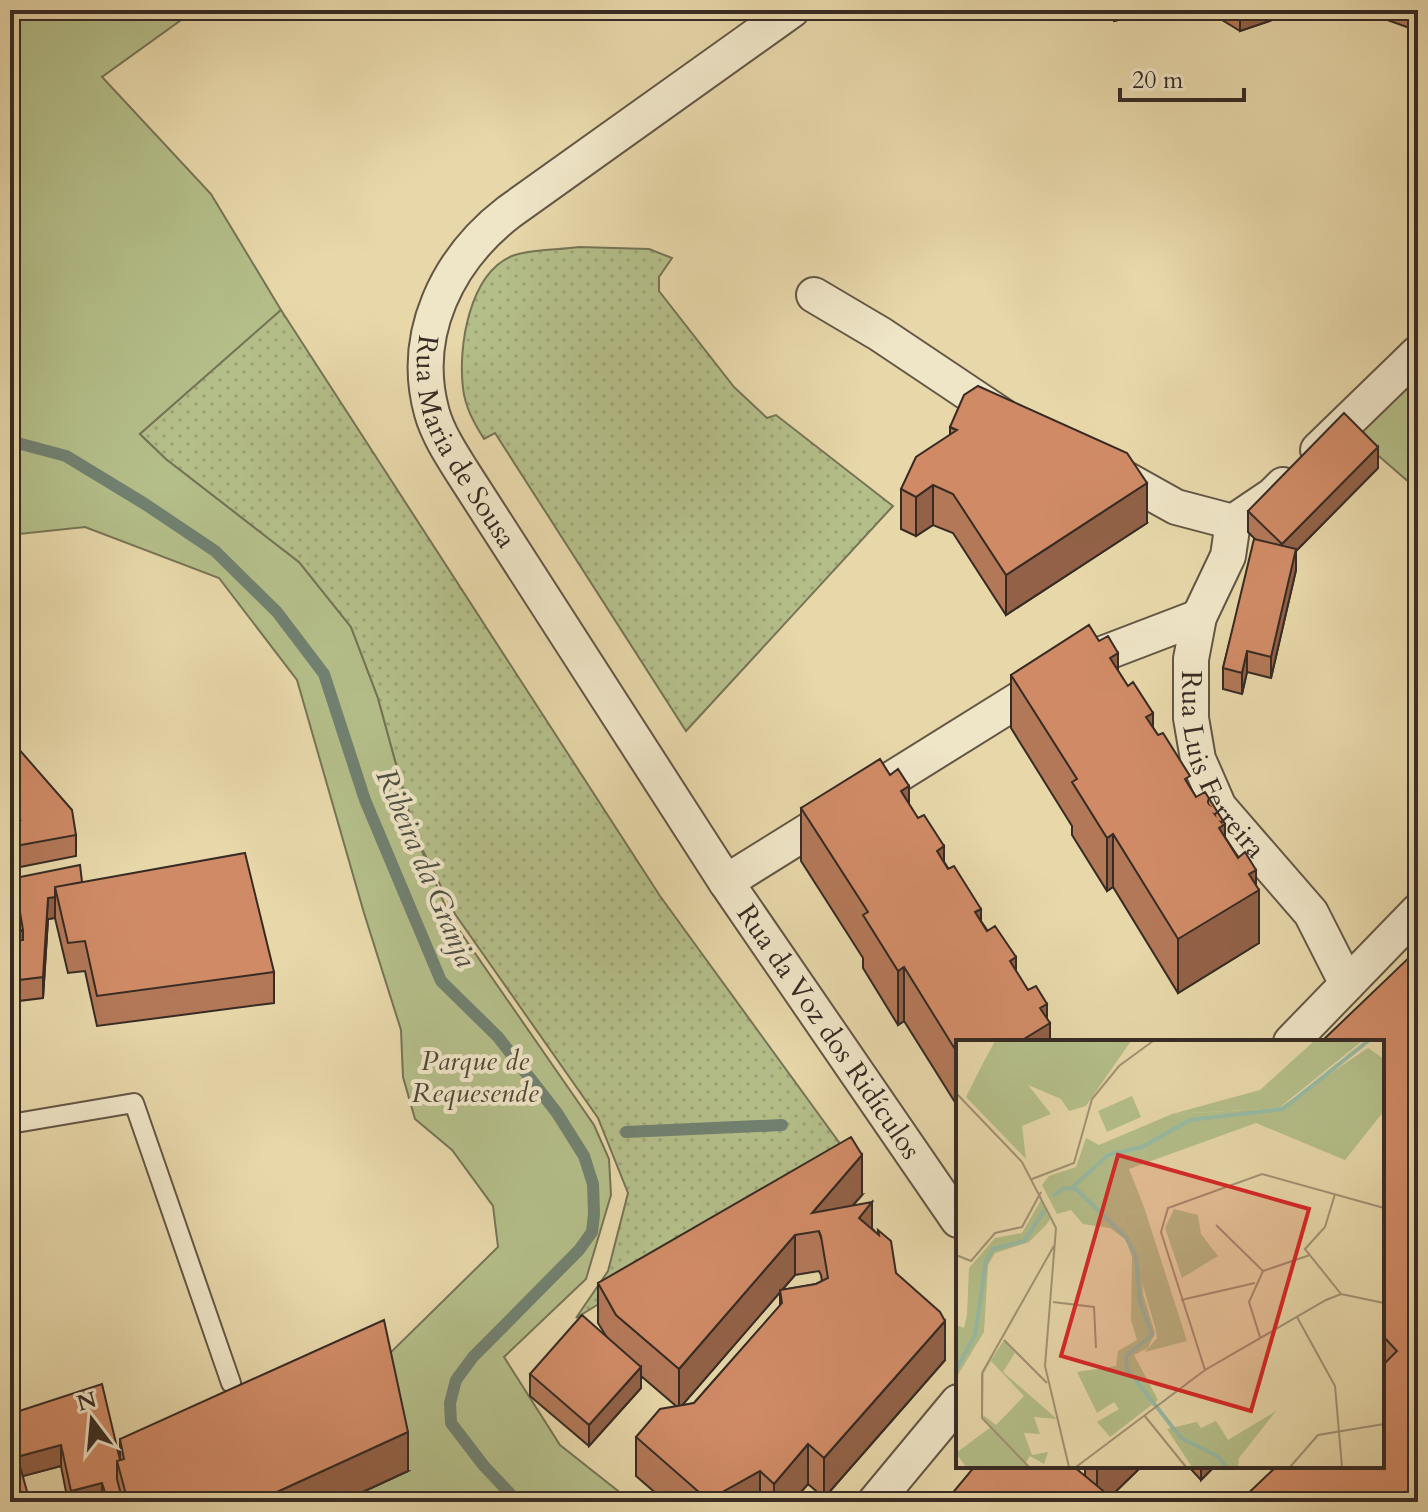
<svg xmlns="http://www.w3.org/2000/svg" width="1428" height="1512" font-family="Cardo,serif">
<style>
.park{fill:#b4be89;stroke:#767456;stroke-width:2}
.garden{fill:url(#garden-dots);stroke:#767456;stroke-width:2}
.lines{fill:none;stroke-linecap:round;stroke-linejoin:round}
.stream{stroke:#718171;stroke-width:12}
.lane-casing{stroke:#635645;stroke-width:22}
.street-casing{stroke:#635645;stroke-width:38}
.lane{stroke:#efe5c7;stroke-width:18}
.street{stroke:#efe5c7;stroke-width:34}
.wall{fill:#b37858;stroke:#372b24;stroke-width:2;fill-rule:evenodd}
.shaded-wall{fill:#926147;stroke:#372b24;stroke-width:2}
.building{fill:#d08b66;stroke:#372b24;stroke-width:2}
.labels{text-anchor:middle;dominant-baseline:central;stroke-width:8;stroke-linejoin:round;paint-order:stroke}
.street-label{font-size:28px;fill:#372b24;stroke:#efe5c7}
.park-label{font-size:28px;font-style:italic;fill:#504838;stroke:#efe5c7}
.water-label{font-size:30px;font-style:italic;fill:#4f4f44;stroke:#efe5c7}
.inset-river{fill:none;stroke:#97baa4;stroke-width:4}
.inset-road{fill:none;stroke:#a19274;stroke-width:2}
.view{fill:#d62828;fill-opacity:0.15;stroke:#d62828;stroke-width:4}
.inset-edge{fill:none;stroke:#372b24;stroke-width:4}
</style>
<defs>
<pattern id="garden-dots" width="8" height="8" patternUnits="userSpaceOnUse" patternTransform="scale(2)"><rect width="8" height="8" fill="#b4be89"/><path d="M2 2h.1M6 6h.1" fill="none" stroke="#9ba376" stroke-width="1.8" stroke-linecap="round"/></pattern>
</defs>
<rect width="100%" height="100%" fill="#e7d7a9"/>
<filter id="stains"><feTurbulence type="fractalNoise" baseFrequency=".0025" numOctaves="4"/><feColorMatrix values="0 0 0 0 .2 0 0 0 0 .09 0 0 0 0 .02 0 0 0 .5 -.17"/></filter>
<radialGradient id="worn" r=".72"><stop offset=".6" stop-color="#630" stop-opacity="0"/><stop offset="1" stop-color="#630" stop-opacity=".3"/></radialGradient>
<path class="park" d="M10 10H195L102 77 211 194 281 310 140 434 166 459 299 562 351 627 378 698 416 837 450 917 594 1125 609 1159 611 1195 586 1279 504 1357 560 1445 632 1502H341L408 1471 384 1359 498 1247 493 1206 452 1150 415 1119 403 1077 401 1030 364 913 297 680 219 578 85 527 10 535Z
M1405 369 1418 381V490L1351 432Z"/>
<path class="garden" d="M579 247 649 249 672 258 659 277V291L734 387 767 418 776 415 893 506 686 731 495 433 484 439C474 423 465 407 463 388 458 347 469 274 512 256 528 249 560 250 579 247Z
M281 310 660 896 846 1152 576 1318 608 1271 628 1193 598 1118 455 914 416 837 378 698 351 627 299 562 166 459 140 434Z"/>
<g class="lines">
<path class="stream" d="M10 441 66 456 145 504 215 551 277 612 324 674 365 800 441 981 498 1037 557 1113 584 1156 593 1184 594 1214 592 1232 579 1250 473 1357 456 1380 450 1403 451 1423 484 1466 518 1502
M626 1132 782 1125"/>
<g class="lane-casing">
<path id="lane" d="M10 1124 134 1103 231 1383"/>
</g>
<g class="street-casing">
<g id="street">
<path id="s1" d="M792 10 509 212C448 259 410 334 432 413 438 434 451 454 463 473L726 882 958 1220"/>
<path d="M814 295 880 334 1007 419"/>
<path d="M1318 450 1418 353"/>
<path d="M1108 469 1176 507 1233 522 1273 495 1283 485"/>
<path id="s2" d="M1233 522 1228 556 1199 617 1191 659V718L1198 759 1219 807 1311 913 1347 984"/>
<path d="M726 882 1076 664 1199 617"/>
<path d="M1291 1042 1418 911"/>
<path d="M875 1502 958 1402"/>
</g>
</g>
<use href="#lane" class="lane"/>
<use href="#street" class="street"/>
</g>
<path class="wall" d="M1114 10H1418V31L1382 18 1281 17 1240 31 1217 17 1135 16 1114 21Z
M950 427 1147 523 1006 615 953 533 933 525 916 536 901 529V489L950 435Z
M1378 468 1296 551V570L1271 678 1247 672 1242 694 1223 689V668L1256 540 1248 532V511Z
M1118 671 1196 797 1225 837 1256 884 1259 943 1178 993 1113 887 1107 891 1072 835V826L1011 728V675Z
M10 739 76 835V856L10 869Z
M890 775 981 921 1047 1018 1050 1042H958V1107L904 1021 898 1025 863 968V958L801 861V808Z
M10 879 82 882 274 972V1003L97 1026 85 971 68 973 55 918 48 919 43 998 10 1002Z
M1418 949V1502L1382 1466V1042Z
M862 1195 852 1206 878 1235V1230L896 1273 945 1360 824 1498 808 1484 792 1502H666L636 1476V1437L676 1406 641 1376V1388L589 1446 530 1396V1374L606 1336 598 1323V1283ZM819 1271 821 1275 822 1281 816 1284 782 1290 795 1275ZM780 1292V1306L694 1403 681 1406Z
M10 1414 120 1458V1439L408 1471 341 1502H68L61 1466 22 1476 10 1502Z
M1085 1466H1142L1107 1500V1502L1085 1476Z
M1188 1466H1215L1201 1480Z"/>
<path class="shaded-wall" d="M1114 10H1135V16L1114 21Z
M1240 10H1281V17L1240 31Z
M1378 447V468L1296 551V570L1271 678V657L1282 565V544Z
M1147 483V523L1006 615V575Z
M933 485V525L916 536V497Z
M1247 651V672L1242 694V673Z
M1118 653V706L1110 658Z
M1153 713V767L1146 717Z
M909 786V839L901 791Z
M1225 824V877L1219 828Z
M1113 834V887L1107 891V838Z
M944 846V899L937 851Z
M1256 870V892L1259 890V943L1178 993V939L1249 874Z
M55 897V918L48 919 43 998V977L48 898Z
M981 909V962L975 912Z
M23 930V961L10 963V933Z
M1016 957V1011L1010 961Z
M904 967V1021L898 1025V971Z
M1047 1004V1024L1050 1023V1042H1019L1040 1008Z
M862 1155V1195L822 1240 812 1213Z
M872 1202V1242L859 1218Z
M795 1235V1275L679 1409V1369Z
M945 1321V1360L824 1498V1458Z
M641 1367V1388L589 1446V1425Z
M408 1432V1471L341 1502H255Z
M16 1442V1463L10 1465V1444Z
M808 1444V1484L792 1502H774V1484Z
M61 1445V1466L20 1477V1456Z
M1101 1466H1142L1107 1500V1502H1097V1470Z
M1201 1466H1215L1201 1480Z
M760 1471V1502H708V1500Z
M102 1483V1502H71V1491Z"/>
<path class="building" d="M978 386 1127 453 1147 483 1006 575 953 494 933 485 916 497 901 489 916 457 957 430 950 427 964 395Z
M1344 413 1378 447 1282 544 1248 511Z
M1254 539 1296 549 1271 657 1247 651 1242 673 1223 668Z
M1089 625 1099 641 1108 636 1118 653 1110 658 1128 686 1133 682 1153 713 1146 717 1158 735 1163 733 1190 776 1185 779 1196 797 1205 792 1225 824 1219 828 1238 858 1245 852 1256 870 1249 874 1259 890 1178 939 1113 834 1107 838 1072 782 1077 779 1011 675Z
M10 739 72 810 76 835 10 847V821L20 820 10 808Z
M880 759 890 775 898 769 909 786 901 791 918 818 924 815 944 846 937 851 948 869 954 866 981 909 975 912 987 931 995 926 1016 957 1010 961 1028 990 1036 986 1047 1004 1040 1008 1050 1023 1019 1042H958V1054L904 967 898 971 863 915 868 912 801 808Z
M245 853 274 972 97 996 85 941 68 943 55 887Z
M80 865 82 882 55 887V897L48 898 43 977 10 981V942L23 940V930L17 895 10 896V879Z
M17 895 23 930 10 933V896Z
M1418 949V1502H1239L1277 1466H1382V1366L1397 1351 1382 1335V1042H1321Z
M851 1137 862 1155 812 1213 872 1202 859 1218 879 1235 878 1230 891 1241 896 1273 940 1312 945 1321 824 1458 808 1444 774 1484 760 1471 708 1500 636 1437 660 1409 694 1403 782 1303 780 1290 816 1284 828 1278 821 1236 819 1231 795 1235 679 1369 616 1315 598 1283Z
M582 1315 641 1367 589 1425 530 1374Z
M384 1320 408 1432 255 1502H128L117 1461 124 1459 120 1439Z
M102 1384 120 1460 117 1461V1479L123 1502H108L102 1483 71 1491 61 1445 20 1456 16 1442 10 1444V1414Z
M16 1452 30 1502H10V1454Z
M975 1466H1073L1107 1494 1100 1502H945Z"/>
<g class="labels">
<g class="street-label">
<text stroke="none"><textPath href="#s1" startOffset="614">Rua Maria de Sousa</textPath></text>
<text stroke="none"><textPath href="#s2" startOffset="258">Rua Luis Ferreira</textPath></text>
<text stroke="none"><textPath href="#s1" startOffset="1312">Rua da Voz dos Ridículos</textPath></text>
</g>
<g class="park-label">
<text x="475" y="1061">Parque de<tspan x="475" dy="32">Requesende</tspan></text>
</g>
<g class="water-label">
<text transform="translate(426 868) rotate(67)">Ribeira da Granja</text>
</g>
</g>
<g transform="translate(956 1040)">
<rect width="428" height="428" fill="#e7d7a9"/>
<path d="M39 1H175L130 66 113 71 105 59 26 25ZM85 160 94 179 90 185 73 202 39 213 32 225 28 292 0 338V285L8 288 11 275 13 228 39 198 66 193ZM48 300 59 313 47 332 101 379 78 377 84 394 68 393 76 415 92 412 88 424 74 416 69 424 26 378V333ZM35 321 68 356 40 385 27 375 28 333ZM320 371 283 418 282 427H236L211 389 241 382 245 388 260 381 272 400Z" fill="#b4be89" fill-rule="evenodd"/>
<path d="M412 8 428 19V71L389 120 300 83 173 129 188 167 165 178 185 212 187 254 199 293 192 308 178 315 202 360 154 397 141 382 163 369 158 362 141 373 121 332 160 326 162 311 181 300 175 280 176 217 170 200 154 188 127 184 115 170 101 174 86 145 93 136 120 127 130 98 143 105 216 74 323 68ZM176 56 185 77 151 92 142 71Z" fill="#b4be89"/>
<path d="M358 1H406L323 68 216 74 304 50ZM26 25 69 41 95 74 66 86 70 119 10 57ZM188 167 231 301 189 312 201 298 199 287 186 242 185 212 165 178ZM218 169 242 175 245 194 262 216 226 238 209 188ZM35 387 73 427H10L0 413Z" fill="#b4be89"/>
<path class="inset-river" d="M117 147 152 115 186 107 234 80 327 69 412 1M97 156 108 148 120 149 170 197 180 217 184 262 196 295 170 316 171 329 225 398 261 416 271 427M0 330 19 295 30 221 37 209 68 201 89 170"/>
<path class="inset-road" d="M0 53 66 122 100 188 89 326 113 427M76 139 118 123 136 59 163 26 197 1M379 154 369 187 349 209 385 254M260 185 307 231 354 215M0 215 15 221 39 193 66 187 85 152M225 260 299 243M97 262 138 267 140 308M341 277 379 346 386 427M304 297 293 262 307 231M48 300 91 343M249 330 205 192 212 168 306 134 428 168M188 375 230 427M73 427 26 378V333L99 204M120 427 249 330 370 260 385 254 428 263M334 427 362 395 428 384"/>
<path class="view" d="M162 115 353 169 295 371 105 316Z"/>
<rect width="428" height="428" class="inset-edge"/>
</g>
<rect width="1428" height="1512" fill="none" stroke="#e7d7a9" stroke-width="40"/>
<rect x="12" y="12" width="1404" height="1488" fill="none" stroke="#372b24" stroke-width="4"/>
<rect x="20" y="20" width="1388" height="1472" fill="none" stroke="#372b24" stroke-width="2"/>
<g transform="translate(92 1420) rotate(344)" stroke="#efe5c7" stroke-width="6" paint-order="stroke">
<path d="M0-6L14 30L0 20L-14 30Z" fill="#372b24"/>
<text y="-12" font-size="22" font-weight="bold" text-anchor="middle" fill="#372b24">N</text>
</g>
<path d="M1120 88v12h124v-12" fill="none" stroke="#372b24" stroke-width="4"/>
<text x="1132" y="88" font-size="24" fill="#372b24" stroke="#efe5c7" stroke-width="6" paint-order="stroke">20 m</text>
<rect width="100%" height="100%" filter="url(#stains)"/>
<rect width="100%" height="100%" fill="url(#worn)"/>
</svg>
